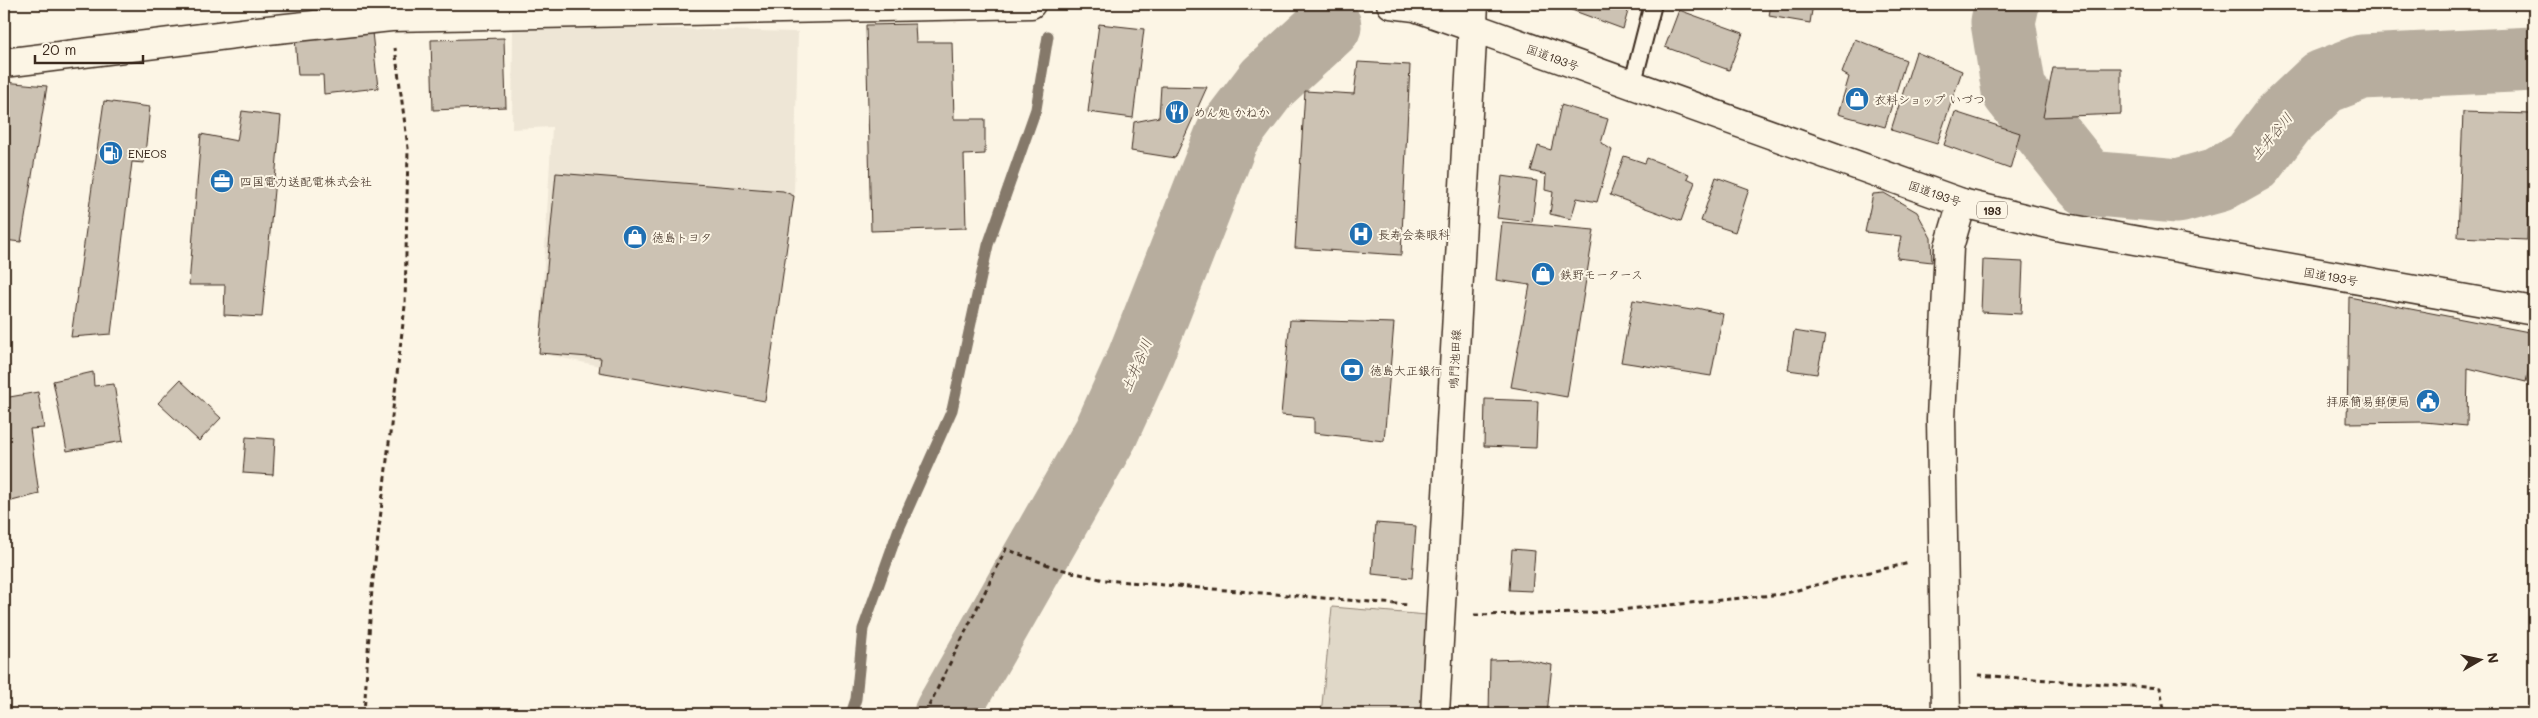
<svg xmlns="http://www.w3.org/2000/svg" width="2538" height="718" font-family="Mali,'Klee One',sans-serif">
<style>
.built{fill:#eee6d6}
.green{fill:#e0d8c8;stroke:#8e8173}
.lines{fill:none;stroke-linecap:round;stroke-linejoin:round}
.stream{stroke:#85796b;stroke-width:11}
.river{stroke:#b7ad9e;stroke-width:65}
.building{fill:#ccc2b3;stroke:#3b2a1e}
.service-casing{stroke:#3b2a1e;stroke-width:20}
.minor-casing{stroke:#3b2a1e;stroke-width:31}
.tertiary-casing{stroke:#3b2a1e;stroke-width:31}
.primary-casing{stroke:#3b2a1e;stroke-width:31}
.trunk-casing{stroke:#3b2a1e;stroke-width:31}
.path{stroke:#3b2a1e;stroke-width:3;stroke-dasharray:5 4;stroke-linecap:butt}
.service{stroke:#fcf5e5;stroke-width:16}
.minor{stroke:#fcf5e5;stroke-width:28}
.tertiary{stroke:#fcf5e5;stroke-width:28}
.primary{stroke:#fcf5e5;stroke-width:28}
.trunk{stroke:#fcf5e5;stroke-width:28}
.labels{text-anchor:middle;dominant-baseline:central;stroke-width:4;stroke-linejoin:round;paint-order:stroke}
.shield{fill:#fcf5e5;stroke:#75675a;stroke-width:1}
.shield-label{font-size:11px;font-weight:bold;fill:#3b2a1e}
.street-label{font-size:12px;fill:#3b2a1e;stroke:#fcf5e5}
.poi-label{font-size:12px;fill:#3b2a1e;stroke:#fcf5e5;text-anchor:start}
.water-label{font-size:14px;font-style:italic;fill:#605144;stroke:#fcf5e5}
</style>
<rect width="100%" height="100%" fill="#fcf5e5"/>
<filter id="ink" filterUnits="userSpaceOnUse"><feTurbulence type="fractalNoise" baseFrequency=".02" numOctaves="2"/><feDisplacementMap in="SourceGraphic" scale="10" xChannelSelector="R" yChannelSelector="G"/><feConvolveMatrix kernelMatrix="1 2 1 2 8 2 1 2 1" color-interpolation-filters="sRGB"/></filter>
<g filter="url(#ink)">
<path class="built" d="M513 25 798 32 794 196 765 401 539 353 552 127 512 129Z"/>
<path class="green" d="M1332 607 1427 615 1422 714H1321Z"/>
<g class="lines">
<path class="stream" d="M851 714 856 699 863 629 898 531 952 410 988 245 1036 109 1048 36"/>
<path class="river" d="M2007 4 2003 22 2014 91 2087 183 2178 191 2218 180 2252 161 2284 119 2323 82 2362 67 2534 59
M946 714 1106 433 1139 360 1227 136 1268 82 1329 26"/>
</g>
<path class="building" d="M1571 4H1630L1623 29 1569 9Z
M1771 4H1813L1810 23 1769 16Z
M1679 10 1743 33 1729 70 1665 47Z
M915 24 916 42H952L954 119H985V154L964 155 966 228 871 231 866 25Z
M1099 24 1144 29 1133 118 1088 112Z
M372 32 378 88 324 94 323 75H298L295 38Z
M504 38 506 107 433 110 431 40Z
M1855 39 1906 60 1885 127 1838 114 1849 77 1842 73Z
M1916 52 1962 71 1937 144 1891 130Z
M1358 62 1410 65 1401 255 1295 248 1305 91 1354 94Z
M2053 68H2121V114L2043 117Z
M4 82 47 86 21 242 4 240Z
M1161 86 1207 87 1175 158 1131 151 1134 122 1159 117Z
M104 101 150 107 144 163 132 162 111 334 71 337Z
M1561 105 1608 119 1601 143 1612 150 1597 202 1577 198 1571 219 1550 214 1553 192 1545 190 1546 175 1531 171 1538 146 1551 150Z
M242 111 281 116 262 317 224 315 225 285H189L201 134 237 141Z
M1955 112 2020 133 2010 169 1944 145Z
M2463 112 2532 114 2527 240 2458 237Z
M1624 156 1645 163 1647 158 1689 174 1687 178 1695 182 1681 221 1610 195Z
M556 173 783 191 794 196 765 401 599 372 601 358 539 353Z
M1502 176 1537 181 1532 222 1497 218Z
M1716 177 1749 189 1735 232 1701 221Z
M1884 193 1917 212 1931 238 1932 262 1897 258 1901 236 1865 232 1873 194Z
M1502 222 1594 230 1567 397 1511 387 1530 285 1496 280Z
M1983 260 2023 262 2021 314 1981 312Z
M2349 297 2534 333V347L2526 382 2468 368 2467 426 2424 422 2347 423Z
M1633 300 1691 310 1697 308 1723 314 1711 376 1621 362Z
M1290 320 1394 323 1384 441 1314 433V418L1281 415Z
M1794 331 1825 336 1817 374 1788 370Z
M93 372 94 386 114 384 123 441 67 451 53 381Z
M180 380 221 418 199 441 158 403Z
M38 392 44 428 30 429 39 494 4 503V398Z
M1485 399 1538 401 1536 448 1484 446Z
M246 437 275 439 273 475 243 473Z
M1376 523 1416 526 1412 578 1372 574Z
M1512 549 1535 551 1532 591 1509 590Z
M1523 659 1552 665 1547 714H1489L1490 660Z"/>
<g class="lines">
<g class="service-casing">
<path id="service" d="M1632 86 1653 4"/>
</g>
<g class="minor-casing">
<path id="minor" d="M1946 714 1941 419 1949 247 1962 203"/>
</g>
<g class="tertiary-casing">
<path id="tertiary" d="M1391 4 1415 7 1472 27
M4 63 258 31 391 17 1031 4"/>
</g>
<g class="primary-casing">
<path id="primary" d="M1435 714 1474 4"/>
</g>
<g class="trunk-casing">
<path id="trunk" d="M1472 27 1962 203 2061 227 2534 311"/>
</g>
<path class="path" d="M1474 615 1587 613 1783 594 1838 579 1910 563
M1978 675 2160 688 2165 714
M364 714 372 588 405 306 408 148 395 48
M925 714 1006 549 1056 568 1104 580 1408 605"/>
<use href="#service" class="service"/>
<use href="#minor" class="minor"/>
<use href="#tertiary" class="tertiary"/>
<use href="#primary" class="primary"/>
<use href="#trunk" class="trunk"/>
</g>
</g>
<defs>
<g id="shop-disc" transform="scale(1.25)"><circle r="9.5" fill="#1f6fb2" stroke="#fcf5e5"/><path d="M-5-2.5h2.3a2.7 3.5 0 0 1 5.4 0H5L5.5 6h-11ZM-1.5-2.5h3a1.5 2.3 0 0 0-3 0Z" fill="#fff"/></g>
<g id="restaurant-disc" transform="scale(1.25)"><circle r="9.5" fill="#1f6fb2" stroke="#fcf5e5"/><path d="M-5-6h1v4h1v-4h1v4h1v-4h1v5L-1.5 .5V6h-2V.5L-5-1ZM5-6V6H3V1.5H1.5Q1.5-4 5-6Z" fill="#fff"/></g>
<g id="fuel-disc" transform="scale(1.25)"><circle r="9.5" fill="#1f6fb2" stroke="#fcf5e5"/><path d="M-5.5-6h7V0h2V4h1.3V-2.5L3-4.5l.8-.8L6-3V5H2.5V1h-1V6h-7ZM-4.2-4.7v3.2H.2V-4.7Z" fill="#fff"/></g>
<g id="office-disc" transform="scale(1.25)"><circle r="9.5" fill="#1f6fb2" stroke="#fcf5e5"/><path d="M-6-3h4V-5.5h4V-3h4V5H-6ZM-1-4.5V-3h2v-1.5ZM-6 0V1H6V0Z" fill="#fff"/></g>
<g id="hospital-disc" transform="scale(1.25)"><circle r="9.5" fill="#1f6fb2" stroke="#fcf5e5"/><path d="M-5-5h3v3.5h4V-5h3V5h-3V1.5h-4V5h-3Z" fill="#fff"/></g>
<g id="bank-disc" transform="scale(1.25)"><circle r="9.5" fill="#1f6fb2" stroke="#fcf5e5"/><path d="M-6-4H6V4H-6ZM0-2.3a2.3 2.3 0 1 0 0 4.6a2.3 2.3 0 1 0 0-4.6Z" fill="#fff"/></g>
<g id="civic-disc" transform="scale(1.25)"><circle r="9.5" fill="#1f6fb2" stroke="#fcf5e5"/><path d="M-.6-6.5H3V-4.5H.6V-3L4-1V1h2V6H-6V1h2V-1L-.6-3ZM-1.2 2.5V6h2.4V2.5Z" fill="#fff"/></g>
</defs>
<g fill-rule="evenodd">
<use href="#shop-disc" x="1857" y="99"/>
<use href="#restaurant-disc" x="1177" y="112"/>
<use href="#fuel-disc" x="111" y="153"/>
<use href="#office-disc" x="222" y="181"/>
<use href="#hospital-disc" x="1361" y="234"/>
<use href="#shop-disc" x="635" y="237"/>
<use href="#shop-disc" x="1543" y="274"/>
<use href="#bank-disc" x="1352" y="370"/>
<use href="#civic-disc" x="2428" y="401"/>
</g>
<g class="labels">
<rect class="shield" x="1977" y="201.5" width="30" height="17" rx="4"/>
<g class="shield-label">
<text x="1992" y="210">193</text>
</g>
<g class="street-label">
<text transform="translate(1553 57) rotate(20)">国道193号</text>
<text transform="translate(1935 193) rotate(19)">国道193号</text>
<text transform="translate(2331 276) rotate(10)">国道193号</text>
<text transform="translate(1454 359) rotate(-87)">鳴門池田線</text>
</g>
<g class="poi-label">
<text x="1874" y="99">衣料ショップ いづつ</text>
<text x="1194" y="112">めん処 かねか</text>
<text x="128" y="153">ENEOS</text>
<text x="240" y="181">四国電力送配電株式会社</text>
<text x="1378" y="234">長寿会秦眼科</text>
<text x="652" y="237">徳島トヨタ</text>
<text x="1560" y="274">鉄野モータース</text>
<text x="1370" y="370">徳島大正銀行</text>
<text x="2410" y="401" text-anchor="end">拝原簡易郵便局</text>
</g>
<g class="water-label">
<text transform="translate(2271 136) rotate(-50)">土井谷川</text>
<text transform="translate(1136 365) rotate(-67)">土井谷川</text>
</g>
</g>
<rect width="2538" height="718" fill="none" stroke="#fcf5e5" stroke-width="20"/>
<rect x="10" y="10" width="2518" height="698" fill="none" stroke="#3b2a1e" stroke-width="2" filter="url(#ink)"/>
<g transform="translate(2480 660) rotate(81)" stroke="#fcf5e5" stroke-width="4" paint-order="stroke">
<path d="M0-4L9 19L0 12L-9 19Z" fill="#3b2a1e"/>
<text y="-8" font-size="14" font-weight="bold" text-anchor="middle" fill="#3b2a1e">N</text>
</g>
<path d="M35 55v8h108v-8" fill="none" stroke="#3b2a1e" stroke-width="2.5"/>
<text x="42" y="55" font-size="15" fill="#3b2a1e" stroke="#fcf5e5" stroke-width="4" paint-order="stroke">20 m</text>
</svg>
